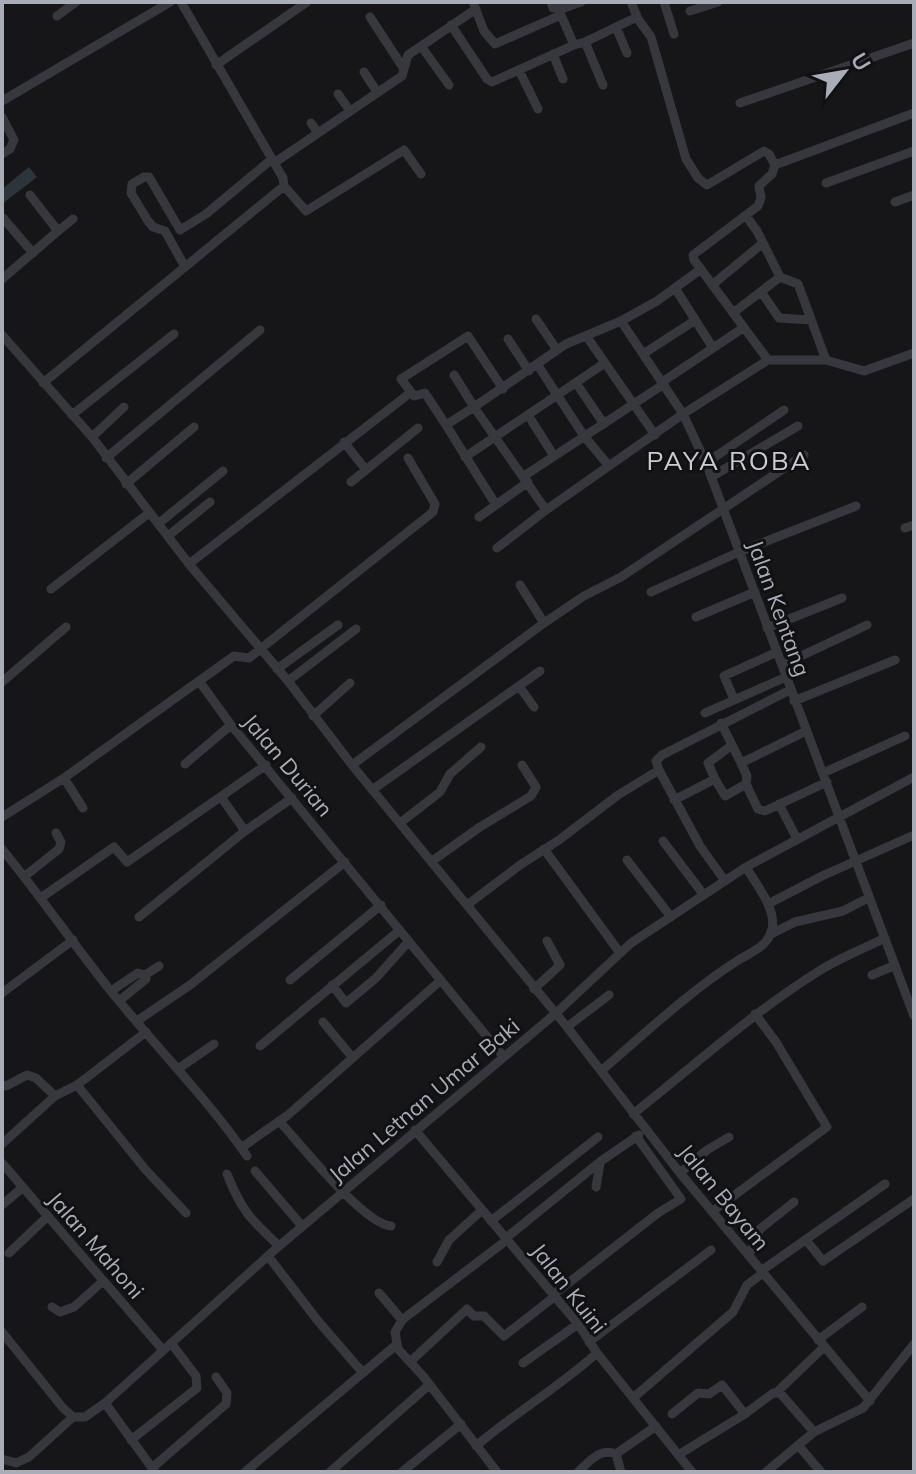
<svg xmlns="http://www.w3.org/2000/svg" width="916" height="1474" font-family="Mulish,sans-serif">
<style>
.water{fill:#2c353c}
.lines{fill:none;stroke-linecap:round;stroke-linejoin:round}
.minor{stroke:#37383d;stroke-width:9}
.labels{text-anchor:middle;dominant-baseline:central;stroke-width:6;stroke-linejoin:round;paint-order:stroke}
.street-label{font-size:22px;fill:#a8adb8;stroke:#111113}
.quarter-label{font-size:26px;letter-spacing:2px;fill:#c9ccd4;stroke:#111113}
</style>
<rect width="100%" height="100%" fill="#161618"/>
<path class="water" d="M29 167 37 177 2 204V189Z"/>
<g class="lines">
<path class="minor" d="M473 2 484 31 495 44 561 15
M551 2 553 8 561 9 581 2
M631 2 638 19 651 37 686 159 698 178 707 185 764 151 769 154 775 165
M664 2 674 34
M558 8 574 45 585 42 603 85
M690 11 718 2
M57 16 76 2
M370 17 404 69
M451 25 487 79 492 82 574 45
M616 27 627 53
M585 42 637 17
M421 46 449 85
M553 54 563 79
M216 65 307 2
M519 70 538 109
M364 72 377 92
M338 94 350 111
M2 101 170 2
M740 103 914 43
M2 117 14 140 10 149 2 154
M311 123 318 133
M274 163 402 76 408 55 476 9
M826 183 914 151
M284 186 306 211 404 150 421 174
M895 202 914 195
M746 216 757 231 780 277 798 284 826 360
M3 218 33 253
M58 231 73 219
M185 267 165 231 153 227 148 221 131 193 132 184 144 177H149L180 230 206 214 272 159
M701 269 657 301 621 321 566 344 474 407 546 510 683 414 768 360H826L864 371 914 353
M2 279 58 231 30 195
M712 285 763 243
M675 288 713 348 743 328
M762 293 779 318 811 320
M733 313 780 277
M536 319 557 350
M621 321 683 414 706 463 914 1016
M2 335 92 437 189 564 288 681 352 765 567 1027 680 1173 870 1401
M587 337 655 435
M508 339 529 371
M643 354 694 321
M768 360 694 260 693 255 758 206 761 198 759 186 772 174 775 165 914 113
M537 364 584 436 609 466
M454 375 474 407 446 425 425 393 414 396 401 379 468 336 503 389
M662 382 713 348
M43 383 284 186 283 178 181 2
M576 383 604 424
M72 415 174 334
M528 415 554 456
M446 425 496 505
M92 437 124 407
M344 442 366 470
M465 457 605 363
M106 458 260 330
M706 463 784 410
M524 476 664 384
M711 477 798 426
M351 482 418 428
M126 484 194 427
M479 517 528 482
M158 524 223 471
M905 528 914 525
M168 536 210 502
M497 548 546 510
M189 564 410 393
M520 585 544 623
M51 589 149 513
M651 592 739 552 856 506
M696 617 755 592
M767 628 842 598
M782 665 867 625
M277 669 338 625
M199 681 234 656 249 658 433 512 435 504 408 458
M288 681 356 629
M2 682 66 627
M519 686 534 707
M734 699 724 676 777 652
M794 701 895 660
M705 713 786 677
M313 716 350 683
M721 723 741 763
M806 731 741 763 747 776 746 784 758 809 765 811 827 782
M185 764 231 725
M352 765 544 623 584 596 621 577 804 455
M659 770 700 846 725 881
M823 773 905 736
M64 778 83 808
M715 779 708 763 732 745
M372 790 540 671
M674 800 715 779 725 796 746 784
M779 804 797 839
M2 817 64 778 199 681 231 725 503 1056
M400 823 440 792 450 774 481 747
M245 831 292 798
M663 841 703 894
M2 849C40 895 73 944 110 990 155 1046 206 1097 247 1156
M544 849 620 953
M627 860 671 917
M432 861 480 827 531 796 536 787 522 765
M25 876 59 849 61 842 56 833
M42 897 114 847 127 862 266 765
M768 904 822 876 914 835
M467 905 520 865 559 840 618 795 659 770 656 761 662 755 790 690
M139 917 245 831 221 797
M771 934 795 922 843 911 868 898
M872 975 893 966
M290 980 381 905
M332 985 346 1003 376 978 409 941
M534 989 560 965 547 941
M111 991 138 973 145 975
M2 993 73 940
M119 1001 146 979 145 975 159 966
M137 1021 190 985 345 862
M323 1022 352 1057
M567 1027 609 995
M260 1046 400 930
M178 1069 214 1044
M601 1071C643 1035 691 990 737 961 751 952 768 947 772 929 777 909 755 883 746 867
M2 1085 6 1086 27 1075 36 1078 55 1096
M77 1085 145 1169 186 1213
M633 1114C695 1065 753 1012 819 971 839 958 863 949 885 938
M280 1122C302 1146 364 1224 391 1226
M415 1130 578 1324 597 1353 692 1472
M2 1144 55 1096 77 1085 146 1032
M241 1148 288 1115 441 980
M2 1163 163 1350
M255 1171 302 1226
M680 1173 707 1150 729 1137
M227 1174C241 1210 251 1220 279 1246
M596 1187 600 1163
M2 1205 22 1188
M713 1211 827 1127 776 1042 755 1014
M491 1221 598 1137
M506 1238 601 1161 639 1135
M806 1240 823 1261 914 1199
M9 1253 47 1217
M749 1255 760 1229 794 1202
M268 1256 318 1321 363 1373
M437 1262 449 1240 482 1210
M761 1271 885 1184
M379 1293 402 1320
M553 1295 658 1213 681 1199 636 1136
M52 1307 60 1312 74 1307 103 1281
M2 1332 63 1408 73 1417H85L105 1403 279 1246 555 1014 631 943 746 867 914 777
M818 1340 862 1307
M589 1342 711 1250
M411 1361 467 1309 474 1316H484L504 1336 554 1297
M523 1363 578 1324
M777 1392 824 1347
M633 1398 733 1312 747 1285 763 1273
M105 1403 155 1472
M672 1414 698 1393 709 1394 722 1385 745 1414 773 1393H780L814 1432
M131 1440 197 1388 196 1376 171 1343
M798 1445 821 1472
M476 1446C515 1413 559 1387 597 1353
M678 1455 745 1414
M2 1459 16 1463 29 1457 73 1417
M152 1468 226 1404 227 1393 216 1377
M245 1472 396 1345
M330 1472 429 1385
M402 1472 461 1424
M497 1472 423 1376 398 1349 395 1332 402 1320 508 1239
M578 1472C589 1462 600 1447 616 1454
M621 1472 616 1454 656 1426
M766 1472 814 1432 863 1408 914 1344"/>
</g>
<g class="labels">
<g class="street-label">
<text transform="translate(779 608) rotate(70)">Jalan Kentang</text>
<text transform="translate(288 765) rotate(50)">Jalan Durian</text>
<text transform="translate(424 1100) rotate(-40)">Jalan Letnan Umar Baki</text>
<text transform="translate(724 1197) rotate(51)">Jalan Bayam</text>
<text transform="translate(96 1245) rotate(49)">Jalan Mahoni</text>
<text transform="translate(569 1288) rotate(52)">Jalan Kuini</text>
</g>
<g class="quarter-label">
<text x="729" y="460">PAYA ROBA</text>
</g>
</g>
<rect width="916" height="1474" fill="none" stroke="#a8adb8" stroke-width="8"/>
<g transform="translate(844 72) rotate(59)" stroke="#111113" stroke-width="6" paint-order="stroke">
<path d="M0-6L14 30L0 20L-14 30Z" fill="#a8adb8"/>
<text y="-12" font-size="22" font-weight="bold" text-anchor="middle" fill="#a8adb8">U</text>
</g>
</svg>
